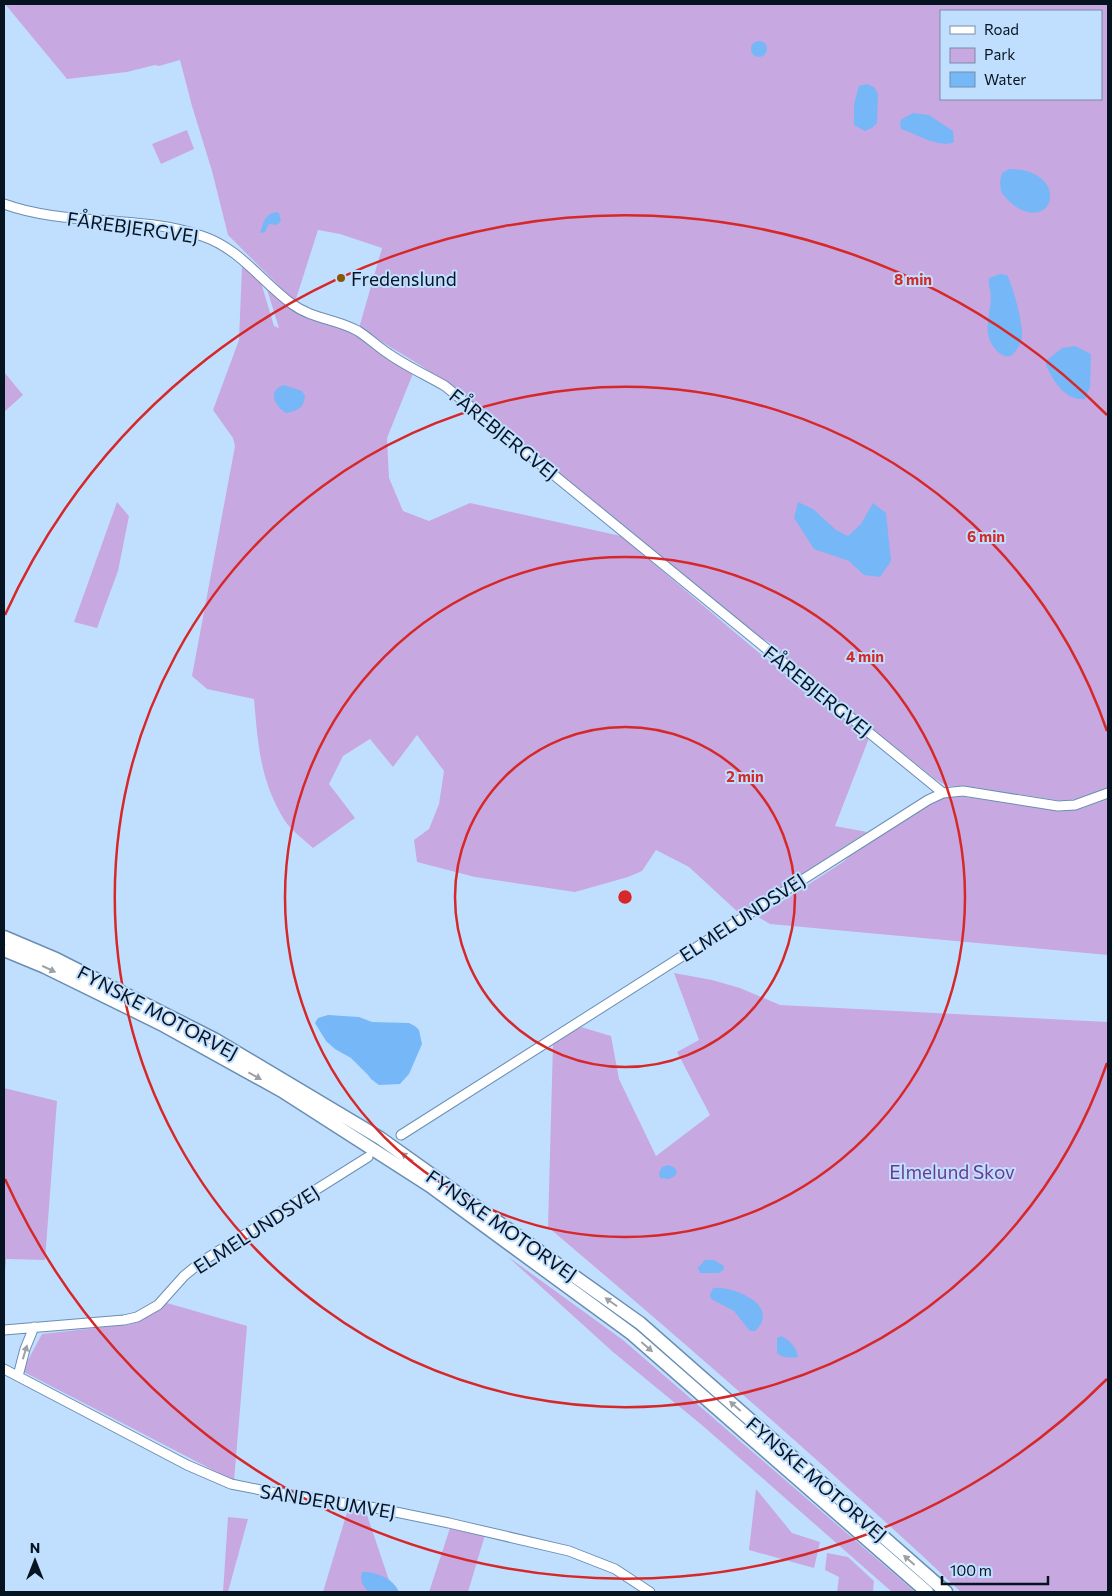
<svg xmlns="http://www.w3.org/2000/svg" width="1112" height="1596" font-family="Commissioner,sans-serif">
<style>
.green{fill:#c8a8e1;fill-rule:evenodd}
.water{fill:#76b7f7}
.lines{fill:none;stroke-linecap:round;stroke-linejoin:round}
.minor-casing{stroke:#6a8eb3;stroke-width:11}
.highway-casing{stroke:#6a8eb3;stroke-width:15}
.minor{stroke:#fff;stroke-width:9}
.highway{stroke:#fff;stroke-width:12}
.oneway{fill:#9ba1a6}
.ring{fill:none;stroke:#d62828;stroke-width:2.5}
.poi-dot{fill:#895500;stroke:#c0dfff;stroke-width:2}
.labels{text-anchor:middle;dominant-baseline:central;stroke-width:4;stroke-linejoin:round;paint-order:stroke}
.street-label{font-size:19px;fill:#061421;stroke:#c0dfff}
.poi-label{font-size:19px;fill:#061421;stroke:#c0dfff;text-anchor:start}
.park-label{font-size:19px;fill:#6c3890;stroke:#c0dfff}
.centre{fill:#d62828;stroke:#c0dfff;stroke-width:2.5}
.ring-label{font-size:15px;text-anchor:middle;font-weight:bold;fill:#d62828;stroke:#c0dfff;stroke-width:4;stroke-linejoin:round;paint-order:stroke}
</style>
<rect width="100%" height="100%" fill="#c0dfff"/>
<path class="green" d="M5 4H1108V788L1083 798 1063 801 973 787 947 786 935 779 778 653V647L763 639 466 397 420 365 359 328 382 248 340 234 318 230 295 302 228 235 212 171 192 106 180 60 159 66 155 65 127 72 67 79ZM941 11H1101V99H941Z
M187 130 194 149 161 164 152 144Z
M242 267 260 279 274 326 279 328 265 283 320 321 357 335 414 371 387 438 389 478 403 511 429 521 470 503 621 536 764 657 869 738 835 826 867 832 740 914 689 867 656 850 642 871 628 877 575 892 475 877 417 862 414 840 429 829 439 804 444 771 417 735 393 767 370 739 343 756 329 784 355 818 313 848C304 840 292 831 285 821 260 781 258 745 254 699L207 689 192 676 235 446 233 438 213 410 239 340Z
M4 372 23 395 4 412Z
M117 502 129 516 118 571 97 628 74 622Z
M957 796 1062 810 1080 809 1108 799V955L770 924 758 917 843 862 862 845 923 807 943 798Z
M674 973 712 980 740 988 780 1005 1108 1022V1592H961C827 1466 688 1346 548 1227L553 1043 581 1027 611 1036 619 1079 656 1156 710 1115 677 1052 699 1040Z
M4 1088 57 1101 45 1260 6 1259 4 1284Z
M507 1256 623 1340 915 1592H892L703 1426 613 1352Z
M167 1303 247 1326 234 1481 22 1371 42 1334 131 1324Z
M756 1489 792 1533 820 1542 814 1568 749 1550Z
M348 1509 366 1512 393 1592H323Z
M228 1517 248 1519 228 1592H223Z
M450 1528 485 1535 468 1592H429Z
M827 1553 848 1557 874 1581 873 1592H837L839 1577 825 1570Z"/>
<path class="water" d="M751 49a8 8 0 1 1 16 0a8 8 0 1 1-16 0Z
M867 84 874 87 878 94 877 123 872 128 865 131 854 125V104L859 86Z
M913 113 929 115 953 131 954 142C939 149 917 134 901 129L900 122 902 119Z
M1009 169C1068 169 1057 230 1018 208 1011 204 1006 198 1001 192L1000 182 1002 173Z
M276 212 279 213 281 222 276 225 269 224 265 232 260 233C263 225 264 214 276 212Z
M1000 274 1007 275C1013 286 1023 323 1022 336 1022 344 1016 351 1011 356 1005 357 1001 355 997 351 981 335 990 317 991 298 991 291 988 284 989 278Z
M1075 346 1091 354 1090 387 1085 399C1065 401 1053 381 1046 365V361L1062 348Z
M284 385 302 391 305 396C304 408 297 411 286 413 274 406 267 390 284 385Z
M798 502 813 509 836 530 848 536 861 524 873 503 886 513 891 561 880 577 864 575 849 561 814 549 794 518Z
M328 1015 359 1017 372 1022 409 1023 415 1026 419 1030 422 1044 409 1074 400 1084 379 1085 371 1079 368 1075 351 1058 335 1049 326 1041 315 1023 318 1018Z
M669 1165 675 1168 677 1172 675 1176 669 1179 660 1178 659 1173 662 1167Z
M705 1260H714L724 1266V1269L719 1273H700L698 1268Z
M713 1288C734 1286 782 1306 755 1331H750L734 1311 711 1299 710 1295Z
M781 1336C788 1339 798 1348 798 1357 791 1358 782 1358 777 1353V1338Z
M362 1572C376 1571 394 1579 399 1592H369C362 1585 360 1582 362 1572Z"/>
<g class="lines">
<g class="minor-casing">
<path id="minor" d="M4 204C67 227 139 214 202 236 239 248 261 281 292 304 312 319 337 319 358 331 369 338 378 347 389 354 406 366 426 375 445 386L943 793
M401 1135 928 800 943 793 963 791 1058 806 1075 805 1108 793
M4 1330 124 1320 137 1317 158 1305 184 1276 201 1262 368 1157
M4 1369 187 1465 231 1484 271 1492 376 1508 449 1523 569 1551 615 1569 650 1592
M18 1376 25 1349 34 1327"/>
</g>
<g class="highway-casing">
<path id="highway" d="M4 937 56 959 214 1039 380 1138 640 1323 946 1592
M4 950 45 967 161 1024 282 1091 430 1186 632 1334 927 1592"/>
</g>
<use href="#minor" class="minor"/>
<use href="#highway" class="highway"/>
</g>
<defs><path id="oneway-solid" d="M-6-.8H1V-3.2L6.5 0L1 3.2V.8H-6Z" transform="scale(1.25)"/></defs>
<g class="oneway">
<use href="#oneway-solid" transform="translate(49 969) rotate(25)"/>
<use href="#oneway-solid" transform="translate(255 1076) rotate(29)"/>
<use href="#oneway-solid" transform="translate(407 1157) rotate(-145)"/>
<use href="#oneway-solid" transform="translate(611 1302) rotate(-145)"/>
<use href="#oneway-solid" transform="translate(647 1347) rotate(41)"/>
<use href="#oneway-solid" transform="translate(25 1352) rotate(-73)"/>
<use href="#oneway-solid" transform="translate(735 1406) rotate(-139)"/>
<use href="#oneway-solid" transform="translate(909 1560) rotate(-139)"/>
</g>
<g class="ring">
<circle cx="625" cy="897" r="170"/>
<circle cx="625" cy="897" r="340"/>
<path d="M1107 1063A510 510 0 1 1 1107 731"/>
<path d="M1107 1379A681 681 0 0 1 5 1179M5 615A681 681 0 0 1 1107 415"/>
</g>
<circle class="poi-dot" cx="341" cy="278" r="5"/>
<g class="labels">
<g class="street-label">
<text transform="translate(133 227) rotate(8)">FÅREBJERGVEJ</text>
<text transform="translate(504 434) rotate(39)">FÅREBJERGVEJ</text>
<text transform="translate(818 691) rotate(39)">FÅREBJERGVEJ</text>
<text transform="translate(742 917) rotate(-33)">ELMELUNDSVEJ</text>
<text transform="translate(158 1012) rotate(28)">FYNSKE MOTORVEJ</text>
<text transform="translate(502 1225) rotate(35)">FYNSKE MOTORVEJ</text>
<text transform="translate(256 1229) rotate(-33)">ELMELUNDSVEJ</text>
<text transform="translate(817 1479) rotate(41)">FYNSKE MOTORVEJ</text>
<text transform="translate(328 1501) rotate(9)">SANDERUMVEJ</text>
</g>
<g class="poi-label">
<text x="351" y="278">Fredenslund</text>
</g>
<g class="park-label">
<text x="952" y="1171">Elmelund Skov</text>
</g>
</g>
<circle cx="625" cy="897" r="8" class="centre"/>
<g class="ring-label">
<text x="913" y="285">8 min</text>
<text x="986" y="542">6 min</text>
<text x="865" y="662">4 min</text>
<text x="745" y="782">2 min</text>
</g>
<rect width="1112" height="1596" fill="none" stroke="#061421" stroke-width="10"/>
<rect x="940" y="10" width="162" height="90" fill="#c0dfff" stroke="#768ea6"/>
<rect x="950" y="26" width="25" height="8" fill="#ffffff" stroke="#768ea6"/>
<text x="984" y="35" font-size="15" fill="#061421">Road</text>
<rect x="950" y="48" width="25" height="15" fill="#c8a8e1" stroke="#768ea6"/>
<text x="984" y="60" font-size="15" fill="#061421">Park</text>
<rect x="950" y="72" width="25" height="15" fill="#76b7f7" stroke="#768ea6"/>
<text x="984" y="85" font-size="15" fill="#061421">Water</text>
<g transform="translate(35 1561)" stroke="#c0dfff" stroke-width="4" paint-order="stroke">
<path d="M0-4L9 19L0 12L-9 19Z" fill="#061421"/>
<text y="-8" font-size="14" font-weight="bold" text-anchor="middle" fill="#061421">N</text>
</g>
<path d="M942 1576v8h106v-8" fill="none" stroke="#061421" stroke-width="2.5"/>
<text x="950" y="1576" font-size="15" fill="#061421" stroke="#c0dfff" stroke-width="4" paint-order="stroke">100 m</text>
</svg>
